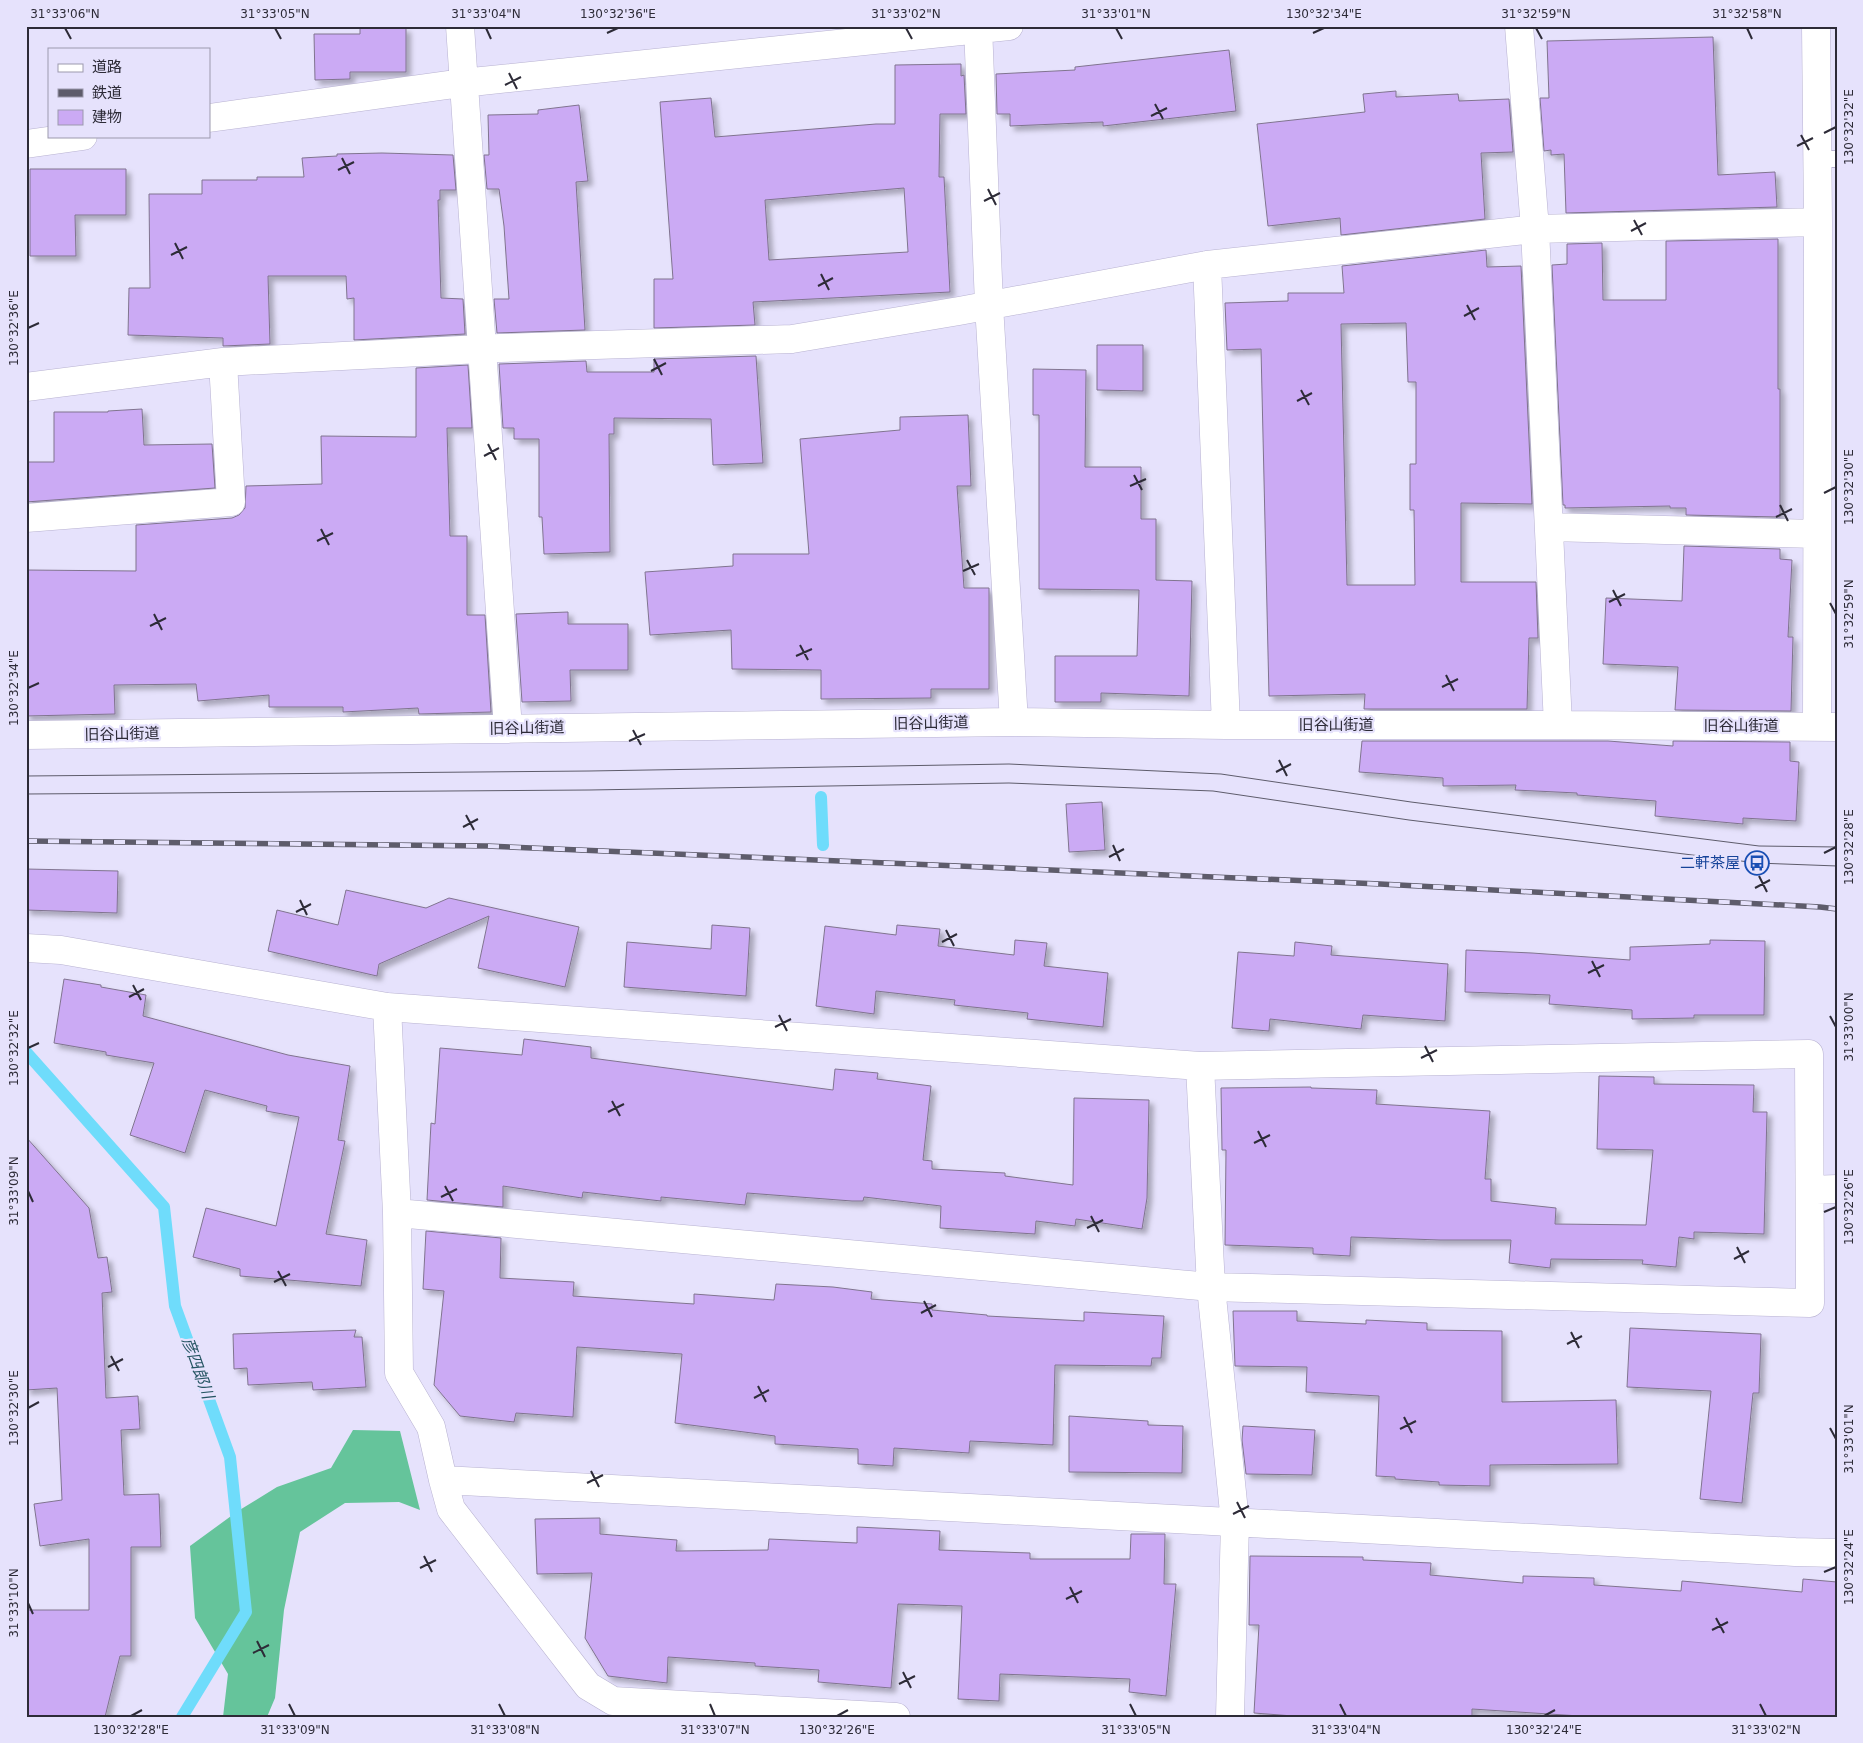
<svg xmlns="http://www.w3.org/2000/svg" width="1863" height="1743" font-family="'DejaVu Sans','Noto Sans JP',sans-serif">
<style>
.forest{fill:#65c49b}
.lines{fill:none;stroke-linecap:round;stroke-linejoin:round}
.stream{stroke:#6fdcfb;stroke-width:12}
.building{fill:#cbaaf4;stroke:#80748f;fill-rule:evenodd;filter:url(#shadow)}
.service-casing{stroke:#b8b2d1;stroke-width:18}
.minor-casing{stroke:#b8b2d1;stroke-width:29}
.service{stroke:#fff;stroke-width:16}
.minor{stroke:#fff;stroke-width:28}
.tram{stroke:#5e5c6b;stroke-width:1}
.rail-casing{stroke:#5e5c6b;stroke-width:5.5}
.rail{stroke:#e6e2fc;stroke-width:4;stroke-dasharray:11;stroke-linecap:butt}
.ticks{fill:none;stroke:#2d2b37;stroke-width:2}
.labels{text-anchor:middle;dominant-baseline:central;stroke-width:4.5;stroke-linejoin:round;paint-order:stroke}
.street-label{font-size:15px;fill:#2d2b37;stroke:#e6e2fc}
.transit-label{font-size:15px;fill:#164399;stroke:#e6e2fc;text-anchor:end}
.water-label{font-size:16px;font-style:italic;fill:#265563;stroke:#e6e2fc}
.neatline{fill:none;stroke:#2d2b37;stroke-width:2}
.ticks-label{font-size:12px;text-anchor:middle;fill:#2d2b37}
</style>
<defs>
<filter id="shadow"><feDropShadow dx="4.5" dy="4.5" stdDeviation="2.5" flood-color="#0004"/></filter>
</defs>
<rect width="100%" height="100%" fill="#e6e2fc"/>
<path class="forest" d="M353 1430 400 1431 420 1510 399 1502 345 1503 300 1532 284 1610 275 1698 267 1717H223L228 1674 195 1618 190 1546 238 1511 277 1487 331 1468Z"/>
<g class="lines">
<path class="stream" d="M821 797 823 845
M26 1052 164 1207 175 1306 230 1457 246 1612 182 1717"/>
</g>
<path class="building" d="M360 28H406V72H350V79L315 80 314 34H360Z
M1713 37 1718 175 1775 172 1777 207 1566 213 1564 154 1551 155V150L1544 151 1540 98H1549L1547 41Z
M1229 50 1236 111 1103 126V122L1010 126V114H997L996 74 1075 70V67Z
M961 64V76L964 75 966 114H940L939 177H944L950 292 753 302 755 325 654 328V279H673L660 102 711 98 715 137 876 124H895V65ZM904 188 908 252 769 260 765 200Z
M1396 91V97L1458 94 1459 101 1509 99 1513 152 1481 153 1485 219 1341 235 1340 218 1268 226 1257 124 1365 112 1363 94Z
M579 105 588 181 576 182 585 330 497 333 494 299H509L504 226 499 189H487L484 155H489L488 115 538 114V110Z
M382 153 453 155 456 190H440V200H438L441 298 463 299 465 334 354 340V298L347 299 346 276H268L270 344 223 346V338L128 335 129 288H150L149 194H202V180H257V177H304L302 158 337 156V154Z
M30 169H126V215H75L76 256H30Z
M1778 239V389H1780V517L1686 515V508H1670V506L1565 508V505H1563L1552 265 1567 264V244L1602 243 1603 300H1666V241Z
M1486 250 1487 267 1521 266 1532 504 1461 503V582H1536L1538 638H1529L1527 709H1364L1365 694 1269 696 1261 349 1227 350 1225 303 1288 301V293H1344L1342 266ZM1406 323 1408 382H1416V464H1410V510H1414L1415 585H1347L1341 324Z
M1097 345H1143V391L1097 390Z
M756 356 763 463 713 465 711 419 614 418V434H609L610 552 544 554 542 517H539V439H514V428H503L499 364 586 361 587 372H654V359Z
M468 365 472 428H447L450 536H467V615H485L491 712 419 714 418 708 343 712V707H269V695L198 701 196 684 114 685 115 714 26 716V570L136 571V525L232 518 239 515 245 508 246 486 322 484 321 436 416 437V368Z
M1033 369 1086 370 1085 467H1141V519H1156V580L1192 581 1189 696 1101 693V702H1055V656H1137L1139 590 1039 589V415H1033Z
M142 409 144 445 212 444 215 488 26 502V462H54V412H108V411Z
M968 415 971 486H957L964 588H989V689H931V698L821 699V670L732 669 731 630 650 635 645 572 733 566V554H809L800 439 900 430V417Z
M1684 546 1780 549V559L1792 560 1788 637H1793L1791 711 1675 710 1678 667 1603 664 1606 598 1682 601Z
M568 612V624H628V670H570L571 701 522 702 516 614Z
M1362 741H1608L1673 746V741L1790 742V761L1799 762 1796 821 1743 818V824L1655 816 1656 801 1577 795V793L1515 790 1516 785 1443 786V778L1359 772Z
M1102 802 1105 850 1069 852 1066 804Z
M26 869 118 871 117 913 26 910Z
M346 890 426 908 449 898 579 927 565 987 478 968 489 916 379 964 377 976 268 951 277 910 338 925Z
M712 925 750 928 746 996 624 987 627 942 711 949Z
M897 925 940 929 938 946 1014 955 1015 940 1047 943 1044 966 1108 973 1103 1027 1027 1019 1028 1013 954 1005 955 1000 876 991 874 1014 816 1006 825 926 896 935Z
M1710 940 1765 941 1764 1015H1694V1018L1632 1019V1010L1549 1004 1550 995 1465 992 1466 950 1532 953 1630 960V947L1710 944Z
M1295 942 1332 946 1331 955 1448 964 1445 1021 1363 1015 1361 1029 1270 1019 1269 1031 1232 1028 1238 952 1294 956Z
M64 979 101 985V987L146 995 143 1016 288 1055 350 1066 338 1140 345 1141 326 1234 367 1240 361 1286 240 1276V1269L193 1257 206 1208 276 1226 299 1117 266 1111 267 1106 205 1090 185 1153 130 1135 154 1063 106 1055V1052L54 1043Z
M524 1039 591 1047V1058L833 1090 835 1069 878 1073 877 1079 931 1086 923 1160 932 1161V1169L1005 1173V1176L1073 1185 1074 1098 1149 1100 1147 1198 1142 1229 1076 1219 1075 1226 1036 1221 1035 1234 940 1228 941 1206 864 1197 863 1201H852L747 1193 745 1205 661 1197V1201L583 1192 582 1198 503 1186V1207L427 1200 431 1123 435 1124 440 1048 522 1055Z
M1599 1076 1654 1077V1084L1754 1085 1753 1112H1767L1764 1234 1694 1232V1239L1679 1237 1676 1267 1642 1264 1643 1260 1551 1259 1550 1268 1509 1263 1511 1240H1440L1351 1237 1350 1256 1313 1254V1248L1225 1245 1226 1150H1222L1221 1088 1311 1087V1088L1377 1090 1376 1104 1490 1111 1485 1179H1491V1201L1556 1208 1555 1224 1646 1225 1653 1150 1597 1149Z
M26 1137 89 1208 98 1258 107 1257 112 1292 102 1293 106 1398 138 1396 140 1429 121 1430 124 1495 159 1494 161 1547H131V1656H120L105 1717H26V1610H89V1539L40 1546 34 1504 62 1500 57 1388 26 1390Z
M426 1231 501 1238 500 1278 574 1282 573 1296 694 1304V1294L774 1300 776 1284 833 1287 872 1292 871 1299 932 1304V1310L987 1315V1316L1084 1321V1312L1164 1316 1161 1358H1152L1151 1366 1055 1365 1053 1445 970 1441 969 1453 894 1448 893 1466 858 1464V1449L775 1444V1436L675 1423 682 1354 577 1347 573 1417 516 1413 514 1422 460 1416 434 1385 444 1291 423 1289Z
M1233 1311H1297V1321L1366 1324V1320L1427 1323V1330L1502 1331V1402L1616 1400 1618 1464 1490 1465V1486L1439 1485V1482L1395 1479V1477L1376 1476 1379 1396 1306 1392 1307 1367 1235 1366Z
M1630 1328 1761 1334 1759 1393H1753L1742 1503 1700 1499 1711 1391 1627 1387Z
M356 1330 354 1337H362L366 1387 313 1390 312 1382 248 1385 247 1368 234 1369 233 1334Z
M1069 1416 1148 1421V1425L1183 1426 1182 1473 1069 1472Z
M1243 1426 1315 1430 1312 1475 1246 1474 1242 1440Z
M600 1518V1534L677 1540 676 1551 768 1550 769 1539 857 1543V1527L940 1531 939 1550 1030 1553V1559H1130L1131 1534H1165L1164 1584H1176L1166 1696 1129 1692 1130 1679 1000 1674 999 1701 958 1699 962 1606 898 1604 891 1688 818 1682 819 1670 755 1666V1663L668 1657 667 1683 608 1676 585 1638 592 1573 537 1574 535 1519Z
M1250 1556 1363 1557V1560L1431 1563 1430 1575 1523 1583V1576L1594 1578V1585L1681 1591 1682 1581 1802 1592 1803 1579 1837 1582V1717H1595L1472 1709V1717H1306L1254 1713 1259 1625H1249Z"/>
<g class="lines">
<g class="service-casing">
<path id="service" d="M1816 159H1837"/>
</g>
<g class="minor-casing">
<path id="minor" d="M460 26 508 729
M978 26 989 305 1014 722
M1519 26 1535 229 1558 725
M1816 26 1818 222 1817 726
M209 118 462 83 1009 26
M26 144 83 136
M1207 265 1226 725
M26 387 223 362 500 348 792 339 959 311 1207 265 1535 229 1818 222
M26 518 231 502 223 362
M1549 527 1817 534
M26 735 1014 722 1226 725H1558L1837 727
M26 948 61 950 387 1007 1200 1066 1809 1054 1810 1303 1211 1287 397 1213
M387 1007 397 1213 399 1373 431 1427 443 1480 1795 1552 1837 1553
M1200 1066 1211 1287 1235 1522 1230 1717
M1810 1190 1837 1189
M443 1480 451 1509 588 1686 613 1701 896 1717"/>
</g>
<use href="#service" class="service"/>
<use href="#minor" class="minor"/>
<path class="tram" d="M26 776 589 771 1009 764 1221 774 1411 802 1759 846 1837 847
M26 794 589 790 1009 783 1213 791 1409 820 1757 863 1837 866"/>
<g class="rail-casing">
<path id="rail" d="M26 841 487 846 1380 884 1820 907 1837 909"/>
</g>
<use href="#rail" class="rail"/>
</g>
<path class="ticks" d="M65 28 71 39M275 28 281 39M486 28 491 39M906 28 912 39M1116 28 1122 39M1536 28 1542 39M1747 28 1752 39M607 33 618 28M1313 33 1324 28M509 73 517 89M505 85 521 77M1155 104 1163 119M1151 116 1167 108M1824 133 1836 127M1801 135 1809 150M1797 146 1813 138M342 158 350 174M338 170 354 162M988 189 996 205M984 201 1000 193M1634 220 1642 235M1631 231 1646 223M175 243 183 259M171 255 187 247M821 274 829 290M818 286 833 278M1467 305 1475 320M1464 316 1479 308M28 328 39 323M654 359 662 375M651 371 666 363M1301 390 1309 405M1297 401 1312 393M488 444 496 460M484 456 499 448M1134 475 1142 490M1130 486 1146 479M1824 493 1836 487M1780 505 1788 521M1776 517 1792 509M321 529 329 545M317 541 333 533M967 560 975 575M963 571 979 564M1613 590 1621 606M1609 602 1625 594M1830 603 1836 614M154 614 162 630M150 626 166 618M800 645 808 660M796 656 812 649M1446 675 1454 691M1442 687 1458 679M28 688 39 683M633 730 641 745M629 741 645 734M1279 760 1287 776M1276 772 1291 764M466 815 474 830M463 827 478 819M1113 845 1120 861M1824 853 1836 847M1109 857 1124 849M1759 876 1767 892M1755 888 1770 880M300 900 307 915M296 912 311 904M946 930 954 946M942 942 957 934M1592 961 1600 977M1588 973 1604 965M133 985 141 1000M129 997 144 989M779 1015 787 1031M1830 1016 1836 1027M775 1027 791 1019M1425 1046 1433 1062M28 1048 39 1043M1421 1058 1437 1050M612 1101 620 1116M608 1112 624 1104M1258 1131 1266 1147M1254 1143 1270 1135M445 1186 453 1201M28 1191 33 1202M441 1197 457 1189M1824 1212 1836 1207M1091 1216 1099 1232M1087 1228 1103 1220M1737 1247 1745 1263M1734 1259 1749 1251M278 1271 286 1286M274 1282 290 1274M924 1301 932 1317M921 1313 936 1305M1571 1332 1579 1348M1567 1344 1582 1336M111 1356 119 1371M108 1367 123 1359M758 1386 766 1402M754 1398 769 1390M28 1408 39 1402M1404 1417 1412 1433M1830 1428 1836 1439M1400 1429 1416 1421M591 1471 599 1487M587 1483 603 1475M1237 1502 1245 1518M1233 1514 1249 1506M424 1556 432 1572M420 1568 436 1560M1824 1572 1836 1567M1070 1587 1078 1603M1066 1599 1082 1591M28 1603 33 1614M1716 1618 1724 1633M1712 1630 1728 1622M257 1641 265 1657M253 1653 269 1645M903 1672 911 1688M899 1684 915 1676M289 1704 295 1716M499 1704 505 1716M710 1704 715 1716M1130 1704 1136 1716M1340 1704 1346 1716M1760 1704 1766 1716M131 1716 142 1710M837 1716 848 1710M1544 1716 1555 1710"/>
<defs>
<g id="bus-ring" transform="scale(1.25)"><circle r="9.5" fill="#e6e2fc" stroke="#1a4fb4" stroke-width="1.5"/><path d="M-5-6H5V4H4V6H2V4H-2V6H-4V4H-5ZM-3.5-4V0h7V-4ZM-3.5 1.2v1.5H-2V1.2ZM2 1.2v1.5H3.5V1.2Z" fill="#1a4fb4"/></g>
</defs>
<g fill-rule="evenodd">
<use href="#bus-ring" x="1757" y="863"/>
</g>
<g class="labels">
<g class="street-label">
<text transform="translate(931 723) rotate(-1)">旧谷山街道</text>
<text x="1336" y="725">旧谷山街道</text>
<text x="1741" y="726">旧谷山街道</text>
<text transform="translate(527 728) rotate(-1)">旧谷山街道</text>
<text transform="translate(122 734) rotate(-1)">旧谷山街道</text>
</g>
<g class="transit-label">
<text x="1740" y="863">二軒茶屋</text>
</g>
<g class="water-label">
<text transform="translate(198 1368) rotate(70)">彦四郎川</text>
</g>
</g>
<rect width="1863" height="1743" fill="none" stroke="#e6e2fc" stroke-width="55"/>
<rect x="48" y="48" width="162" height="90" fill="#e6e2fc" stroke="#9c99ad"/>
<rect x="58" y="64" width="25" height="8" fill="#ffffff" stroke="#9c99ad"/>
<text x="92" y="72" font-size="15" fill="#2d2b37">道路</text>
<rect x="58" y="89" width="25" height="8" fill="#5e5c6b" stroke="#9c99ad"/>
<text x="92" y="98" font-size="15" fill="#2d2b37">鉄道</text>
<rect x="58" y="110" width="25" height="15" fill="#cbaaf4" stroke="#9c99ad"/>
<text x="92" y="122" font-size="15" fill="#2d2b37">建物</text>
<rect x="28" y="28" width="1808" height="1688" class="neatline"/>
<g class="ticks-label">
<text x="65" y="18">31°33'06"N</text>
<text x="275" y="18">31°33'05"N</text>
<text x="486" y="18">31°33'04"N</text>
<text x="618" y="18">130°32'36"E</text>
<text x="906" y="18">31°33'02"N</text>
<text x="1116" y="18">31°33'01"N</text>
<text x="1324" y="18">130°32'34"E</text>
<text x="1536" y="18">31°32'59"N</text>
<text x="1747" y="18">31°32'58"N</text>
<text transform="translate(1849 127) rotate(-90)" y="4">130°32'32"E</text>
<text transform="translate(14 328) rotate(-90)" y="4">130°32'36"E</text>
<text transform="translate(1849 487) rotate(-90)" y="4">130°32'30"E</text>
<text transform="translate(1849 614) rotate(-90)" y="4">31°32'59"N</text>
<text transform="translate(14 688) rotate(-90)" y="4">130°32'34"E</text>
<text transform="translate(1849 847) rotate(-90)" y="4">130°32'28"E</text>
<text transform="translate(1849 1027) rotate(-90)" y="4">31°33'00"N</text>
<text transform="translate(14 1048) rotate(-90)" y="4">130°32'32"E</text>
<text transform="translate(14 1191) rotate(-90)" y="4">31°33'09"N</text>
<text transform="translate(1849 1207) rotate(-90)" y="4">130°32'26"E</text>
<text transform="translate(14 1408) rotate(-90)" y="4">130°32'30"E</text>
<text transform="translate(1849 1439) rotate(-90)" y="4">31°33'01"N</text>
<text transform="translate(1849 1567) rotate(-90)" y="4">130°32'24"E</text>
<text transform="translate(14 1603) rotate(-90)" y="4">31°33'10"N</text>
<text x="131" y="1734">130°32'28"E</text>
<text x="295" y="1734">31°33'09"N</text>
<text x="505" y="1734">31°33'08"N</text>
<text x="715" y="1734">31°33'07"N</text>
<text x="837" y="1734">130°32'26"E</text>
<text x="1136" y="1734">31°33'05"N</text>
<text x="1346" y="1734">31°33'04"N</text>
<text x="1544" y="1734">130°32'24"E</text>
<text x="1766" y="1734">31°33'02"N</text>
</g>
</svg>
